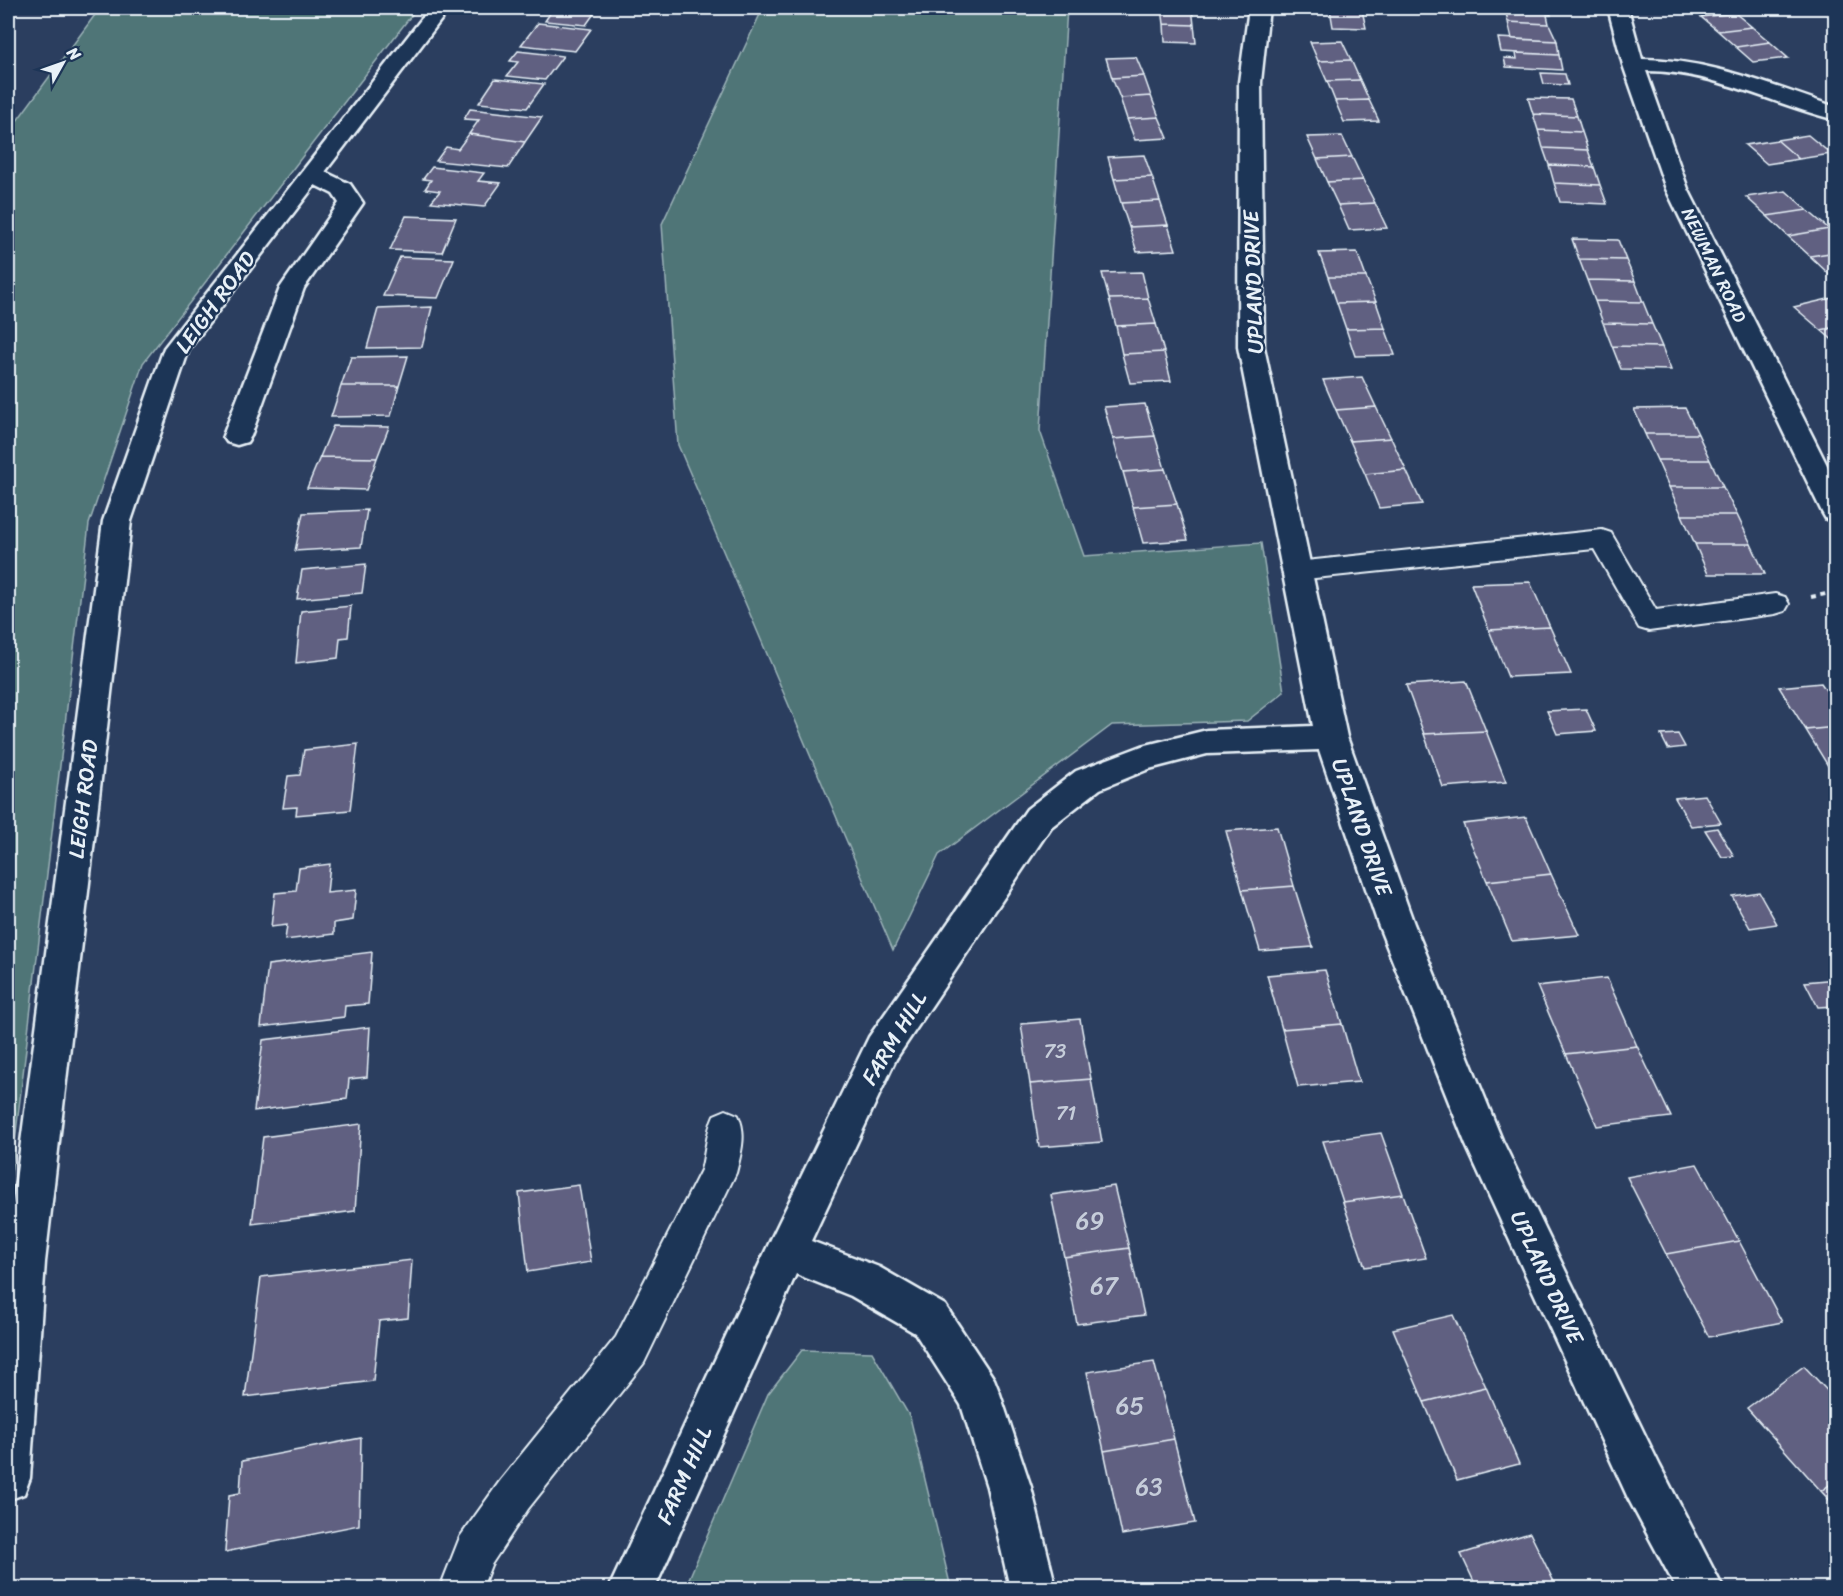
<svg xmlns="http://www.w3.org/2000/svg" width="1843" height="1596" font-family="Sriracha,sans-serif">
<style>
.green{fill:#4f7577;stroke:#9cb3b8;stroke-width:1.5}
.building{fill:#616081;stroke:#e8f1f8;stroke-width:1.5}
.lines{fill:none;stroke-linecap:round;stroke-linejoin:round}
.service-casing{stroke:#e8f1f8;stroke-width:4}
.minor-casing{stroke:#e8f1f8;stroke-width:5}
.path{stroke:#e8f1f8;stroke-width:4;stroke-dasharray:5 4.5;stroke-linecap:butt}
.service{fill:#1d3557;fill-rule:evenodd}
.minor{fill:#1d3557;fill-rule:evenodd}
.labels{text-anchor:middle;dominant-baseline:central;stroke-width:4.5;stroke-linejoin:round;paint-order:stroke}
.far-street-label{font-size:18px;fill:#e8f1f8;stroke:#1d3557}
.number-label{font-size:20px;fill:#c6cdda}
.street-label{font-size:22px;fill:#e8f1f8;stroke:#1d3557}
.near-number-label{font-size:24px;fill:#c6cdda}
</style>
<rect width="100%" height="100%" fill="#2b3e5f"/>
<filter id="ink" filterUnits="userSpaceOnUse"><feTurbulence type="fractalNoise" baseFrequency=".0167" numOctaves="2"/><feDisplacementMap in="SourceGraphic" scale="12" xChannelSelector="R" yChannelSelector="G"/><feConvolveMatrix kernelMatrix="1 2 1 2 8 2 1 2 1" color-interpolation-filters="sRGB"/></filter>
<g filter="url(#ink)">
<path class="green" d="M100 8H417L143 363 89 524 8 1199V133Z
M763 8H1067L1040 431 1084 556 1261 543 1284 692 1247 721 1112 725 939 855 893 950 678 445 662 224Z
M802 1350 872 1352 910 1417 951 1588H685L768 1394Z"/>
<path class="building" d="M544 8H598L586 25 545 21 553 9Z
M1162 8H1192L1194 25 1164 24Z
M1505 8 1549 10 1551 15H1547L1549 24 1508 22Z
M1691 8H1729L1735 13 1701 17Z
M1330 9 1362 10 1366 28 1333 27Z
M1735 13 1752 27 1718 31 1701 17Z
M1508 22 1549 24 1557 41 1512 39Z
M538 23 591 29 575 51 521 45Z
M1164 24 1194 25 1196 43 1165 42Z
M1752 27 1770 42 1736 47 1718 31Z
M1498 38 1557 41 1559 55 1501 52Z
M1342 41 1351 60 1318 61 1310 42Z
M1770 42 1788 58 1753 62 1736 47Z
M518 51 563 56 545 80 507 76 518 62 510 61Z
M1516 53 1559 55 1562 70 1506 67 1504 58 1517 59Z
M1136 57 1144 76 1112 78 1106 58Z
M1351 60 1360 80 1327 81 1318 61Z
M1541 73 1565 74 1568 85 1544 84Z
M1144 76 1151 96 1120 98 1112 78Z
M495 79 544 84 527 108 479 103Z
M1360 80 1369 100 1335 101 1327 81Z
M1151 96 1159 117 1127 119 1120 98Z
M1528 98 1571 99 1577 116 1533 114Z
M1369 100 1379 121 1344 122 1335 101Z
M470 109 542 117 525 142 469 134 479 120 464 119Z
M1533 114 1577 116 1582 132 1538 130Z
M1159 117 1168 138 1135 140 1127 119Z
M1538 130 1582 132 1588 150 1543 148Z
M469 134 525 142 508 168 436 161 446 147 458 149Z
M1808 135 1831 154 1799 159 1777 140Z
M1342 136 1352 157 1317 159 1307 137Z
M1777 140 1799 159 1767 164 1745 145Z
M1543 148 1588 150 1594 167 1549 165Z
M1144 155 1152 177 1114 179 1108 157Z
M1352 157 1363 180 1327 182 1317 159Z
M1549 165 1594 167 1600 185 1554 183Z
M432 167 484 173 478 181 501 183 484 207 431 202 440 191 425 189 431 180 423 179Z
M1152 177 1160 201 1121 203 1114 179Z
M1363 180 1375 203 1338 205 1327 182Z
M1554 183 1600 185 1607 204 1560 202Z
M1786 191 1807 210 1767 216 1746 197Z
M1160 201 1168 225 1129 227 1121 203Z
M1375 203 1387 228 1349 230 1338 205Z
M1807 210 1829 229 1788 236 1767 216Z
M406 216 456 218 442 252 390 250Z
M1168 225 1176 250 1137 252 1129 227Z
M1829 229 1836 235V252L1810 256 1788 236Z
M1572 239 1618 240 1626 260 1579 259Z
M1357 252 1366 277H1328L1319 253Z
M1836 252V276L1832 277 1810 256Z
M400 257 454 259 438 298 383 296Z
M1579 259 1626 260 1635 281 1587 280Z
M1142 272 1148 298 1109 299 1102 273Z
M1328 277H1366L1376 302 1337 303Z
M1587 280 1635 281 1643 302 1595 301Z
M1148 298 1156 324 1116 326 1109 299Z
M1832 298 1836 302V327L1821 330 1794 307Z
M1595 301 1643 302 1652 324 1603 323Z
M1376 302 1385 328 1346 329 1337 303Z
M432 307 422 347 367 348 378 309Z
M1603 323 1652 324 1662 347 1612 346Z
M1156 324 1164 352 1122 354 1116 326Z
M1836 327V343L1821 330Z
M1385 328 1395 355 1355 356 1346 329Z
M1612 346 1662 347 1671 370 1621 369Z
M1164 352 1171 381 1130 383 1122 354Z
M408 356 399 386H341L351 357Z
M1362 377 1376 407 1336 410 1323 380Z
M341 386H399L391 416 331 417Z
M1145 404 1155 436 1113 439 1104 407Z
M1376 407 1391 438 1350 441 1336 410Z
M1685 408 1698 434H1645L1634 409Z
M333 426 389 427 377 458 320 457Z
M1645 434H1698L1710 460H1657Z
M1155 436 1165 469 1123 472 1113 439Z
M1391 438 1406 470 1365 474 1350 441Z
M320 457 377 458 366 490 307 488Z
M1657 460H1710L1723 487H1669Z
M1165 469 1177 504 1133 507 1123 472Z
M1406 470 1422 504 1379 508 1365 474Z
M1669 487H1723L1737 515H1682Z
M1177 504 1188 540 1143 543 1133 507Z
M367 510 361 547 295 551 303 513Z
M1682 515H1737L1751 544H1695Z
M1695 544H1751L1765 574H1708Z
M366 564 362 593 297 599 302 570Z
M1530 582 1550 627 1489 630 1471 584Z
M351 606 348 637 340 638 338 658 296 663 301 611Z
M1550 627 1571 674 1508 677 1489 630Z
M1466 681 1486 731 1424 734 1406 685Z
M1821 683 1836 705V727L1806 730 1779 687Z
M1586 709 1596 731 1557 734 1547 711Z
M1836 727V774H1833L1806 730Z
M1486 731 1506 782 1443 787 1424 734Z
M1678 734 1685 747 1668 749 1661 735Z
M358 744 350 810 296 815 297 807 283 808 288 776 300 775 304 750Z
M1705 795 1721 823 1691 826 1675 798Z
M1526 817 1551 874 1487 881 1463 824Z
M1277 827 1294 886 1242 890 1226 831Z
M1717 828 1734 856 1722 857 1705 830Z
M330 864 327 893 356 890 353 920 334 923V934L285 940 287 925 271 927 275 893 296 891 299 868Z
M1551 874 1579 935 1512 941 1487 881Z
M1294 886 1313 947 1260 951 1242 890Z
M1759 892 1777 924 1750 928 1732 896Z
M372 952 368 1004 345 1006 344 1017 261 1027 268 965Z
M1325 970 1342 1024 1282 1029 1267 975Z
M1607 978 1637 1046 1566 1054 1537 986Z
M1836 979V1006L1818 1007 1805 982Z
M1080 1019 1091 1079 1030 1084 1021 1024Z
M1342 1024 1359 1082 1298 1087 1282 1029Z
M370 1027 367 1077 349 1079 347 1099 254 1111 263 1040Z
M1637 1046 1671 1117 1597 1126 1566 1054Z
M1091 1079 1102 1142 1039 1147 1030 1084Z
M361 1124 355 1211 252 1224 263 1137Z
M1381 1133 1403 1194 1343 1202 1323 1141Z
M1697 1164 1739 1241 1666 1254 1627 1177Z
M579 1185 591 1262 528 1272 519 1193Z
M1114 1186 1129 1248 1064 1257 1051 1195Z
M1403 1194 1426 1258 1365 1267 1343 1202Z
M1739 1241 1782 1322 1709 1337 1666 1254Z
M1129 1248 1144 1315 1077 1324 1064 1257Z
M412 1260 408 1318 379 1321 373 1381 245 1397 261 1277Z
M1453 1315 1486 1387 1424 1402 1393 1329Z
M1154 1362 1174 1439 1104 1451 1087 1372Z
M1804 1366 1836 1400V1480L1821 1491 1747 1408Z
M1486 1387 1519 1464 1457 1480 1424 1402Z
M361 1438 359 1525 225 1552 229 1495 240 1493 242 1461Z
M1174 1439 1195 1523 1122 1535 1104 1451Z
M1836 1480V1507L1821 1491Z
M1530 1533 1557 1588H1477L1461 1554Z"/>
<g class="lines">
<g class="service-casing">
<path id="service" d="M1602 530 1611 533 1656 610 1775 594 1785 597 1789 604 1785 611 1775 614 1649 631 1639 628 1594 549 1296 580 1287 577 1283 571 1287 565 1296 562Z
M726 1110 738 1115C747 1134 741 1153 736 1173L644 1363 528 1509 491 1565 482 1588H440L460 1537 500 1481 616 1337 701 1170C706 1152 706 1132 714 1115Z"/>
</g>
<g class="minor-casing">
<path id="minor" d="M430 8H450L325 172 350 184 363 203 304 288 251 436 247 442 237 445 227 442 223 436 280 288 339 203 333 194 315 185 189 349 131 521 45 1262 30 1478 24 1494 8 1500V1241L103 521 164 348Z
M1249 8H1269L1261 82 1264 347 1347 737 1414 924 1502 1140 1660 1466 1723 1588H1676L1628 1498 1466 1145 1378 924 1319 750 1207 754 1149 769 1100 789 1051 827 896 1059 811 1241 879 1267 945 1305 994 1379 1000 1394 1031 1487 1056 1588H1010L987 1487 961 1405 915 1333 851 1296 796 1274 655 1588H609L772 1237 869 1037 1027 809 1076 771 1142 746 1207 730 1313 726 1238 347 1239 82Z
M1608 8H1628L1642 59C1709 59 1772 86 1836 107V120C1771 104 1713 71 1646 71L1688 189 1836 483V521L1826 519 1822 512 1666 189 1623 65Z"/>
</g>
<path class="path" d="M1811 597 1836 592"/>
<use href="#service" class="service"/>
<use href="#minor" class="minor"/>
</g>
</g>
<g class="labels">
<g class="far-street-label">
<text transform="translate(1714 265) rotate(64)">NEWMAN ROAD</text>
</g>
<g class="number-label">
<text x="1055" y="1051">73</text>
<text x="1066" y="1113">71</text>
</g>
<g class="street-label">
<text transform="translate(1253 282) rotate(-92)">UPLAND DRIVE</text>
<text transform="translate(215 302) rotate(-54)">LEIGH ROAD</text>
<text transform="translate(83 799) rotate(-83)">LEIGH ROAD</text>
<text transform="translate(1362 827) rotate(71)">UPLAND DRIVE</text>
<text transform="translate(894 1038) rotate(-59)">FARM HILL</text>
<text transform="translate(1547 1277) rotate(65)">UPLAND DRIVE</text>
<text transform="translate(684 1475) rotate(-66)">FARM HILL</text>
</g>
<g class="near-number-label">
<text x="1090" y="1221">69</text>
<text x="1104" y="1286">67</text>
<text x="1130" y="1406">65</text>
<text x="1149" y="1487">63</text>
</g>
</g>
<rect width="1843" height="1596" fill="none" stroke="#1d3557" stroke-width="30"/>
<rect x="15" y="15" width="1813" height="1566" fill="none" stroke="#e8f1f8" stroke-width="2" filter="url(#ink)"/>
<g transform="translate(63 63) rotate(50)" stroke="#1d3557" stroke-width="4.5" paint-order="stroke">
<path d="M0-4.5L10 22L0 15L-10 22Z" fill="#e8f1f8"/>
<text y="-9" font-size="16" font-weight="bold" text-anchor="middle" fill="#e8f1f8">N</text>
</g>
</svg>
